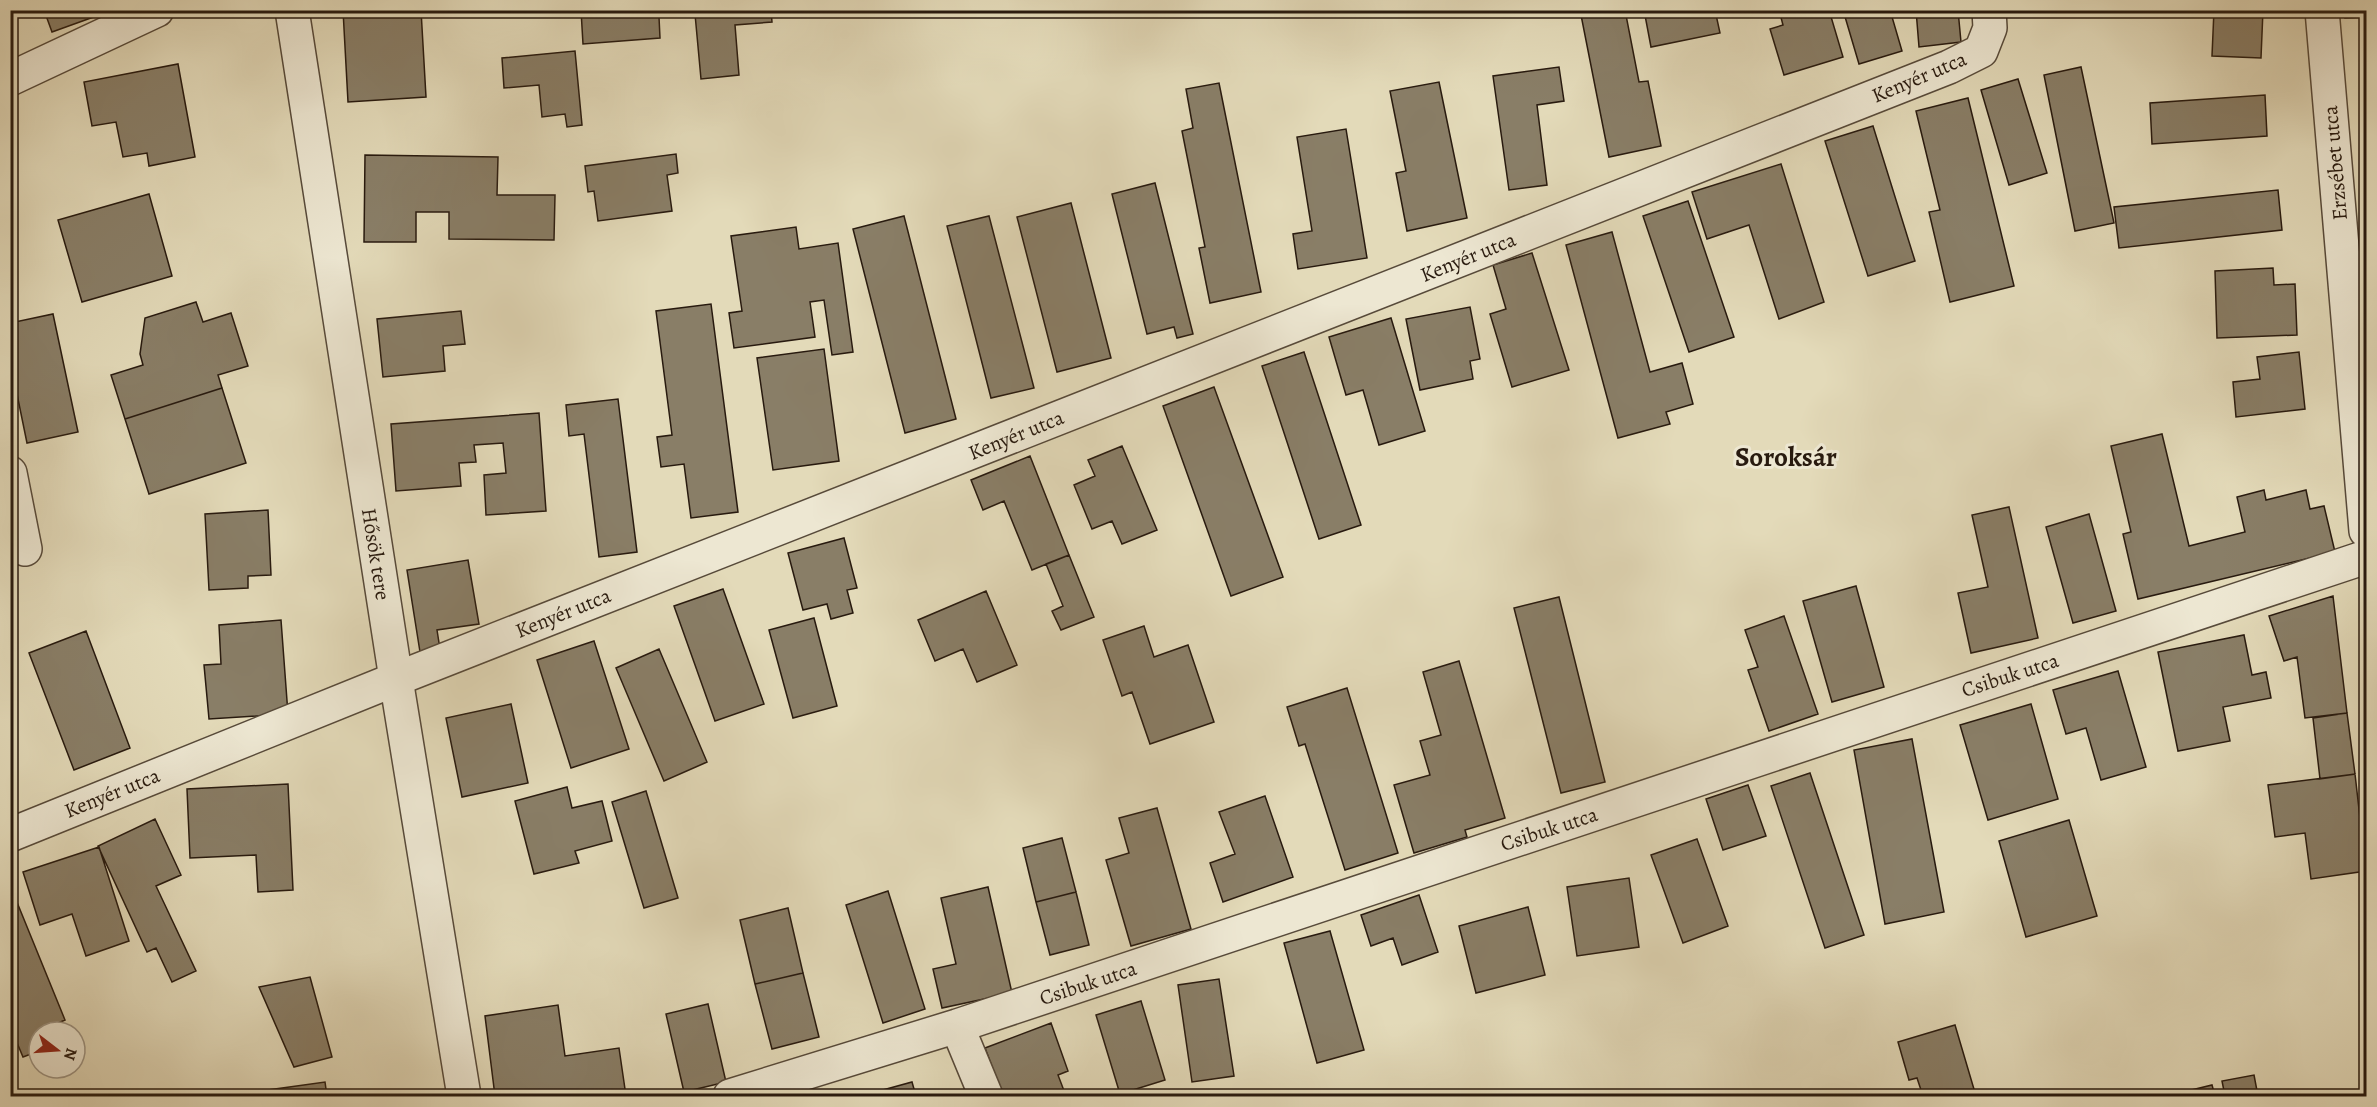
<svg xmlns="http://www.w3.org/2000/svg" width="2377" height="1107" font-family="Alegreya,serif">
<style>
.building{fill:#897e67;stroke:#281a0f;stroke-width:1.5}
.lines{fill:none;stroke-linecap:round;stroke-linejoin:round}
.minor-casing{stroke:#574a3a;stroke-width:36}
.tertiary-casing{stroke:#574a3a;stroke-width:36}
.minor{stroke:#ede7d2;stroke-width:33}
.tertiary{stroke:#ede7d2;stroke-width:33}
.labels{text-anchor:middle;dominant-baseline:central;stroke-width:6;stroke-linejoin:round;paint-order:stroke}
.street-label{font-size:21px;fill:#281a0f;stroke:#ede7d2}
.district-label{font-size:27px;font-weight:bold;fill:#281a0f;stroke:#ede7d2}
</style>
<rect width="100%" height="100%" fill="#e3dab9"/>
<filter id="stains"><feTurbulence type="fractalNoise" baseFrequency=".00333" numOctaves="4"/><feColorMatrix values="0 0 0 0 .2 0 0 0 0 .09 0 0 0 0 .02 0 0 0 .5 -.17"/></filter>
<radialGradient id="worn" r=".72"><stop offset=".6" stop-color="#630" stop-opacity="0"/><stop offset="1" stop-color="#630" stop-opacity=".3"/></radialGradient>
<path class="building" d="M44 10H113L52 32Z
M343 10H421L426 97 348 102Z
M581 10H771L772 22 735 25 739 75 701 79 695 14 659 17 660 38 583 44Z
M1161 10H1207V11L1162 14Z
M1245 10H1285V15L1245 17Z
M1580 10H1625L1639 82 1648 81 1661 146 1609 157Z
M1644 10H1715L1720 33 1651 47Z
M1779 10H1829L1843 57 1784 75 1770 29 1783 25Z
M1843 10H1890L1902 51 1859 64Z
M1916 10H1958L1961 42 1919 47Z
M2214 10H2263L2261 58 2212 56Z
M2345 10H2366V17L2345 18Z
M575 51 582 125 567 127 565 114 542 117 539 85 504 88 502 58Z
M178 64 195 157 149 166 147 153 123 157 116 122 92 126 84 82Z
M1559 67 1564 101 1537 105 1547 185 1509 190 1493 76Z
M2081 67 2114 223 2075 231 2044 75Z
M2018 79 2047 173 2009 185 1981 90Z
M1439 82 1467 218 1407 231 1396 173 1406 171 1390 91Z
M1219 83 1261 292 1210 303 1199 248 1205 247 1182 131 1193 128 1186 89Z
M2265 95 2267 136 2152 144 2150 103Z
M1968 98 2014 286 1950 302 1929 212 1940 210 1916 111Z
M1873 126 1915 261 1868 276 1825 141Z
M1346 129 1367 258 1298 269 1293 234 1312 231 1297 137Z
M676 154 678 173 667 175 672 211 598 221 594 191 588 192 585 166Z
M365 155 498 157 497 195H555L554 240 449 239V212H416V242H364Z
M1781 164 1824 302 1779 319 1749 225 1707 239 1692 192Z
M1155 183 1193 334 1177 338 1174 327 1147 334 1112 194Z
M2278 190 2282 230 2119 248 2114 207Z
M149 194 172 276 82 302 58 220Z
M1688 201 1734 337 1689 352 1643 216Z
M1071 203 1111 358 1057 372 1017 217Z
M904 216 956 419 905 433 853 229Z
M989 216 1034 388 991 398 947 226Z
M796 227 799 249 838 243 853 352 832 355 824 300 810 302 815 337 734 348 729 313 742 311 731 236Z
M1612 232 1650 372 1682 363 1693 404 1666 412 1670 424 1618 438 1566 245Z
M1532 253 1569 370 1512 387 1490 314 1506 309 1493 265Z
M2273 268 2274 285 2295 284 2297 335 2217 338 2215 271Z
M196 302 203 322 231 313 248 366 218 375 222 388 125 419 111 375 143 365 140 354 145 318Z
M711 304 738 512 691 518 684 464 661 467 657 437 672 435 656 311Z
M1470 307 1480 359 1470 361 1473 379 1420 390 1406 319Z
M461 311 465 344 443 346 445 371 383 377 377 319Z
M53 314 78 432 27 443 10 360V323Z
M1391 318 1425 431 1379 445 1363 390 1346 395 1329 337Z
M824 349 839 461 773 470 757 358Z
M1304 352 1361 525 1319 539 1262 366Z
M2299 352 2305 409 2236 417 2233 382 2260 379 2257 357Z
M1214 387 1283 577 1231 596 1163 406Z
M222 388 246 463 149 494 125 419Z
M618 399 637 552 599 557 584 434 569 436 566 405Z
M539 413 546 511 486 515 484 475 506 473 503 443 474 445 476 462 459 463 461 486 396 491 391 424Z
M2162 434 2189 546 2245 532 2237 497 2264 490 2266 500 2306 490 2310 509 2324 506 2335 552 2138 599 2123 534 2131 532 2111 446Z
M1122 446 1157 530 1122 544 1112 521 1092 529 1074 485 1095 476 1088 460Z
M1030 456 1069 555 1032 570 1004 501 983 510 971 480Z
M2009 507 2038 638 1971 653 1958 593 1988 587 1972 515Z
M268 510 271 575 248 576V588L209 590 205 514Z
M2089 514 2116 611 2073 623 2046 527Z
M844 538 857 588 847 590 853 613 831 619 827 604 803 610 788 553Z
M1069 555 1094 617 1061 630 1052 611 1063 606 1046 564Z
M468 560 479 624 437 630 440 649 420 652 407 570Z
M1856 586 1884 687 1832 702 1803 601Z
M723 589 764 704 715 721 674 606Z
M986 591 1017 665 977 682 963 649 935 661 918 620Z
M2333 596 2347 713 2305 718 2297 657 2284 661 2269 616Z
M1559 597 1605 782 1561 793 1514 608Z
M1784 616 1818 714 1769 731 1748 670 1758 667 1745 630Z
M814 618 837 706 793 718 769 630Z
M281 620 288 714 209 719 204 665 221 664 219 625Z
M1144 626 1154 657 1188 645 1214 722 1150 744 1132 692 1122 696 1103 640Z
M86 631 130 748 74 770 29 653Z
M2244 635 2252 675 2266 672 2271 698 2223 707 2230 741 2178 751 2158 652Z
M594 641 629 749 571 768 537 660Z
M659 649 707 762 664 781 616 668Z
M1459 661 1505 818 1465 830 1467 837 1414 853 1394 785 1430 775 1420 741 1441 735 1423 672Z
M2118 671 2146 767 2101 780 2086 728 2066 734 2053 690Z
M1347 688 1398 853 1345 870 1305 744 1299 746 1287 707Z
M511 704 528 783 462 797 446 718Z
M2031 704 2058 799 1988 820 1960 725Z
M2347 713 2355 774 2320 779 2313 718Z
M1912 739 1944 912 1885 924 1854 750Z
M1810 773 1864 935 1825 948 1771 786Z
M2355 774 2366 871 2311 879 2305 833 2275 837 2268 785Z
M288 784 293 890 258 892 256 855 190 858 187 789Z
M1748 785 1766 836 1723 850 1706 799Z
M567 787 572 808 602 801 612 841 575 851 579 863 534 874 515 801Z
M646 791 678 898 644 908 612 802Z
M1265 796 1293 877 1223 902 1210 863 1235 854 1219 812Z
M1157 808 1191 929 1131 946 1106 860 1129 853 1119 818Z
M155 819 181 875 156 886 196 971 172 982 156 948 147 952 98 846Z
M2069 820 2097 916 2026 937 1999 841Z
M1062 838 1076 892 1036 902 1023 848Z
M1697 839 1728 926 1683 943 1651 855Z
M99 847 129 941 86 956 72 914 40 925 23 872Z
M1629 878 1639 947 1577 956 1567 887Z
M988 887 1012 993 942 1008 933 969 956 964 941 898Z
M10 890H12L65 1020 44 1029 46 1032H39V1051L23 1057 10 1026Z
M888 891 925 1009 883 1023 846 905Z
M1076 892 1089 945 1050 955 1036 902Z
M1419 895 1438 952 1402 965 1393 938 1371 946 1361 915Z
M1528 907 1545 975 1476 993 1459 926Z
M788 908 803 973 755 984 740 920Z
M1330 931 1364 1050 1317 1063 1284 943Z
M803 973 819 1037 772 1049 755 984Z
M310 977 332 1057 294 1067 259 987Z
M1219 979 1234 1076 1192 1082 1178 985Z
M1141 1001 1165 1080 1120 1094 1096 1015Z
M708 1004 726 1082 684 1092 666 1014Z
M558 1005 565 1056 619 1048 626 1096H495L485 1016Z
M1051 1023 1068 1071 1058 1075 1066 1096H1003L985 1048Z
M1955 1025 1976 1096H1923L1917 1078 1909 1080 1898 1042Z
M2254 1075 2258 1096H2225L2222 1081Z
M325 1082 327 1096H262L261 1091Z
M912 1082 916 1096H861Z
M2212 1085 2215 1096H2167Z"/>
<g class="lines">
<g class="minor-casing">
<path id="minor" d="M2322 10 2366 531
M10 79 157 10
M10 473 25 549
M10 835 396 679 1949 67 1981 51 1990 28 1989 10
M957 1026 986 1096
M730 1096 957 1026 2366 557"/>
</g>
<g class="tertiary-casing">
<path id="tertiary" d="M292 10 396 679 464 1096"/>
</g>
<use href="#minor" class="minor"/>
<use href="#tertiary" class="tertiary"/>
</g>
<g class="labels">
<g class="street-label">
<text transform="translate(1919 77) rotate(-23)">Kenyér utca</text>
<text transform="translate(2335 163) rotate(-95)">Erzsébet utca</text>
<text transform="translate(1468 257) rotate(-22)">Kenyér utca</text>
<text transform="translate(1016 435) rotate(-22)">Kenyér utca</text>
<text transform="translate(376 554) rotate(81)">Hősök tere</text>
<text transform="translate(563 613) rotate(-22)">Kenyér utca</text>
<text transform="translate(2010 675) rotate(-18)">Csibuk utca</text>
<text transform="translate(112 793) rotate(-22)">Kenyér utca</text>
<text transform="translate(1549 829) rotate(-18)">Csibuk utca</text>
<text transform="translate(1088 983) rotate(-18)">Csibuk utca</text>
</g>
<g class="district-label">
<text x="1786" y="457">Soroksár</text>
</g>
</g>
<rect width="2377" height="1107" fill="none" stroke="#e3dab9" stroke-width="36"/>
<rect x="12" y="12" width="2353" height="1083" fill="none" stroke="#281a0f" stroke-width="3"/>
<rect x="18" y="18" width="2341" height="1071" fill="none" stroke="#281a0f" stroke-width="1.5"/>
<g transform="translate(57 1050) rotate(107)"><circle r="28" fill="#ede7d2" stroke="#9e9584" stroke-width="1.5"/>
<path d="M0-4.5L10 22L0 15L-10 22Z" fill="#8f2418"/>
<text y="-9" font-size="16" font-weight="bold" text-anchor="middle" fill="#281a0f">N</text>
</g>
<rect width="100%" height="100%" filter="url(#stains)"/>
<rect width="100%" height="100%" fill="url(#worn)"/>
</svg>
